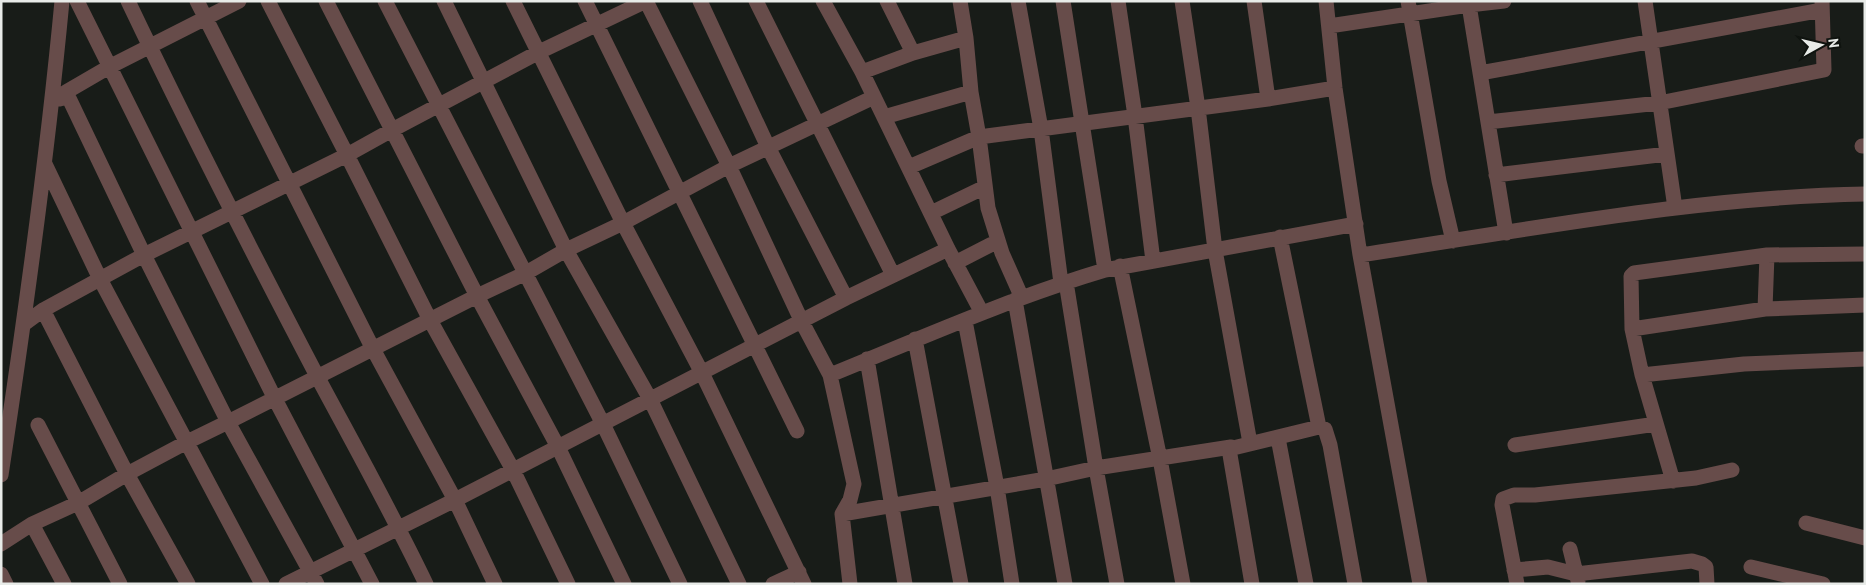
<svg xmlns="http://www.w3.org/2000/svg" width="1866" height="585" font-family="'PT Sans',sans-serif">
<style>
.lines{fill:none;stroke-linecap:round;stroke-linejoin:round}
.minor{stroke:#674c4a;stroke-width:15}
</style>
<rect width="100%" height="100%" fill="#181c18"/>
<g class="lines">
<path class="minor" d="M77 1 275 399 372 584
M128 1C188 127 252 252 317 376 354 445 392 513 426 584
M197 1 373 349 455 500 495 584
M268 1 347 155 430 320 513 470 568 584
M326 1 477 296 558 447 624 584
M385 1 603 424 680 584
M444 1 566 250 650 399 739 584
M513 1 623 223 702 373 804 584
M585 1 797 431
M646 1 729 166 802 322 830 375 854 484 850 500 842 514 850 584
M700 1 768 147 846 298
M756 1 893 275
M823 1 862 72 948 249 982 313
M887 1 913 53
M960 1 966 38 971 92 979 137 988 208 1002 253 1022 298
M1018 1 1041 129 1061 283
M1063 1 1105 270
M1118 1 1135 116 1153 261
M1182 1 1198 108 1215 250 1250 443
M1254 1 1268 99
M1326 1 1335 88 1360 255 1420 584
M1408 1 1439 181 1453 241
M1468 1 1469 5 1504 1
M1645 1 1675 208
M1329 26 1469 5 1506 233
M862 72 913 53 966 38
M1480 73 1822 10
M66 92 144 255 228 422 317 584
M60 99 66 92 109 67 239 1
M884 117 971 92
M1488 122 1659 103 1824 70 1822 1
M1862 146H1865
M45 164 100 279 262 584
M909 167 979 137 1268 99 1335 88
M1496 175 1667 154
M931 213 985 187
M1280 237 1319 427
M1360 255C1528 230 1695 197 1865 194
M955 263 998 241
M1120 266 1160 459 1183 584
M1066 282 1096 468 1117 584
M1015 300 1065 584
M1765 309 1767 255
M43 310 127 474 188 584
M965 321 997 487 1012 584
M24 324 43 310 144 255 347 155 392 130 539 52 646 1
M1632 329 1765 309 1865 305
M915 339 961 584
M867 359 905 584
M830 375C921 338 1011 298 1105 270L1356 224
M1642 375 1744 364 1865 359
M38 425 120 584
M1278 438 1306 584
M1515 445 1656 424
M1 475C25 318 47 160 62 1
M1673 481 1642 375 1632 329 1631 276 1634 273 1767 255 1865 254
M842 514 1046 479 1096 468 1231 447
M1806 523 1865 538
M32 524 64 584
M1 544 32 524 78 503 127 474 187 442 228 422 477 296 526 273 566 250 623 223 729 166 874 97
M1570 549 1578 581
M1751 567 1823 584
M1514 570 1548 567 1576 574 1692 561 1702 564 1706 567 1707 584
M1 574 6 584
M286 584 455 500 846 298 948 249
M773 584 799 572
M1252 584 1229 449 1319 427 1325 429 1330 445 1355 584
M1517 584 1502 505 1503 499 1514 495H1535L1696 478 1732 470"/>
</g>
<rect width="1866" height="585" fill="none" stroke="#e8ebe8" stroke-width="5"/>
<g transform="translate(1821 45) rotate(82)" stroke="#0f130f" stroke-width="4" paint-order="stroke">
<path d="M0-4L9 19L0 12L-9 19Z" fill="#e8ebe8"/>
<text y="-8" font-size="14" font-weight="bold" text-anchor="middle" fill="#e8ebe8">N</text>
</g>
</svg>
